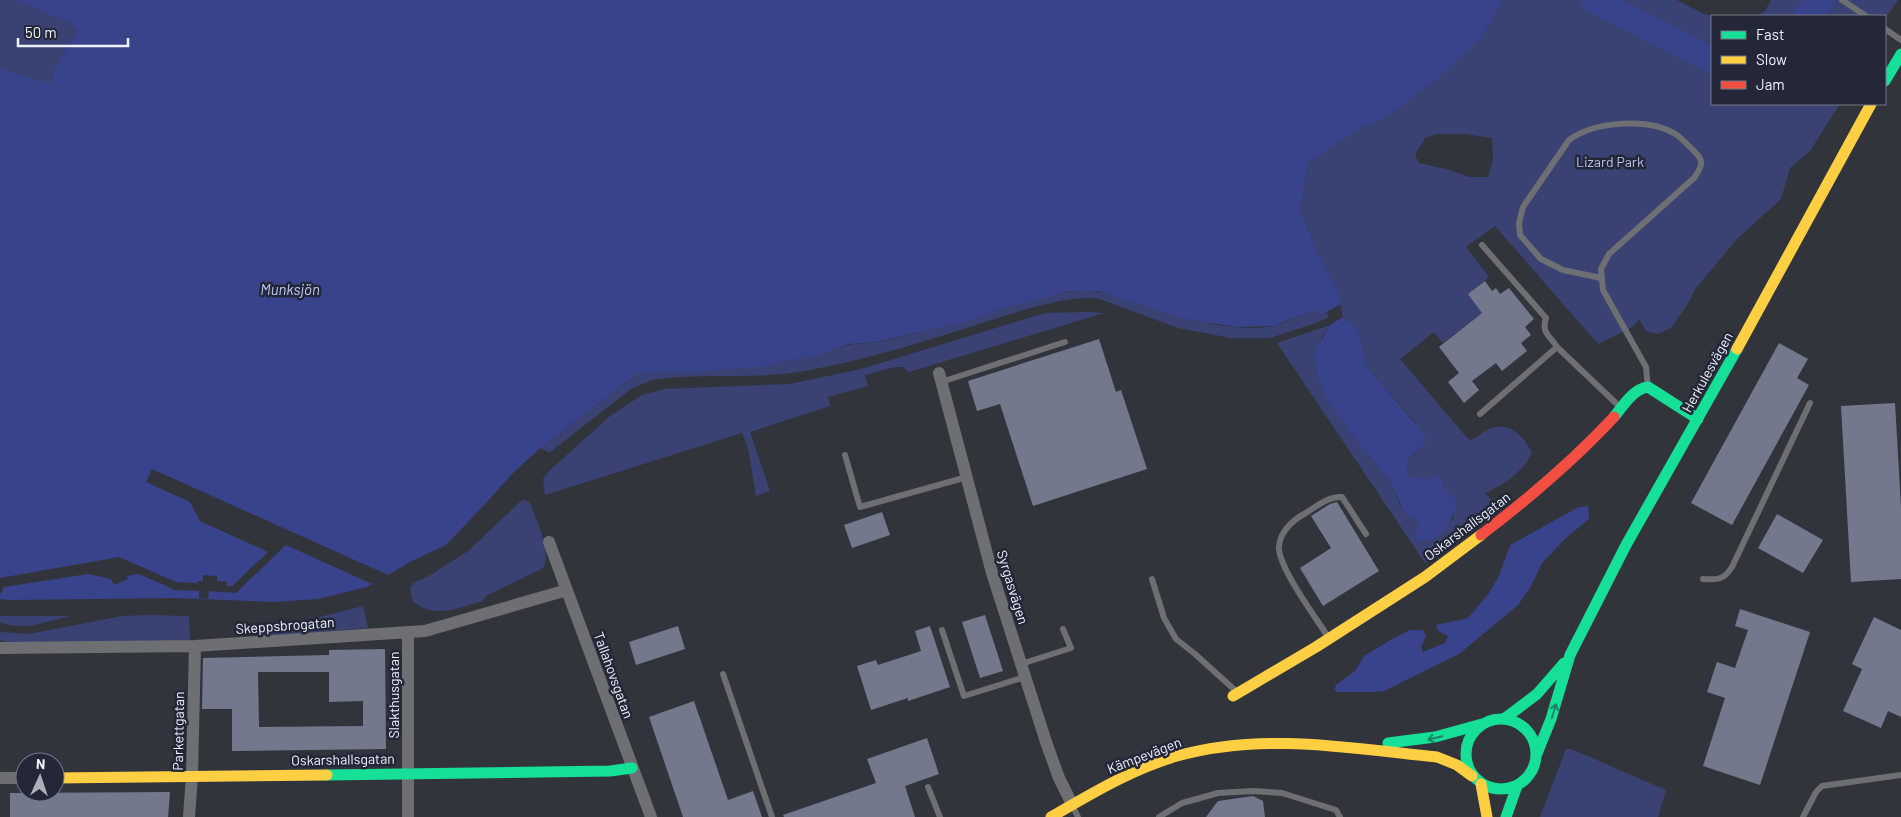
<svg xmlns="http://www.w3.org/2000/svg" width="1901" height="817" font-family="Barlow,sans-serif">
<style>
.green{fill:#394273;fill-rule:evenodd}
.water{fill:#39438b}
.pier{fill:#32343c}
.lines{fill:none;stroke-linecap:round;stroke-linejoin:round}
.river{stroke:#39438b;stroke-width:26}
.building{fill:#74788c;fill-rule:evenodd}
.lane{stroke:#6e6f72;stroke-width:6}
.street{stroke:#6e6f72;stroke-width:12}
.fast{stroke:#16e098;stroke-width:11}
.slow{stroke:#ffcf43;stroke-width:11}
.jam{stroke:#f24e42;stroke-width:11}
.oneway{stroke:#1c8468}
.labels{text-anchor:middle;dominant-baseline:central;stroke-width:5;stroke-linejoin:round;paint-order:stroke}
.park-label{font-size:14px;fill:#b9c4f0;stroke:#232737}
.street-label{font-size:14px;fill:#eff2fd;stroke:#232737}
.water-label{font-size:15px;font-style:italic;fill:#becaf6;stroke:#232737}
</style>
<rect width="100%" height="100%" fill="#32343c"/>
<path class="green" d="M0 0H11L30 5 53 17 67 20 77 31 54 69 52 82H44L0 68Z
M1503 0H1677L1704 14 1715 16H1712V104H1840L1810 151 1790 168 1781 199 1737 239 1696 288 1687 305 1671 328 1658 334 1646 331 1639 319 1633 327 1598 344 1495 226 1466 247 1489 277 1472 291 1487 309 1443 343 1434 332 1400 359 1469 440C1480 438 1480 433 1489 429 1509 420 1524 436 1532 453 1523 472 1504 485 1485 493L1496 506 1425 563 1277 343 1330 325 1322 337 1326 400 1356 440 1390 481 1401 507 1416 519 1418 526 1417 532 1437 535 1454 518 1452 495 1444 487 1439 474 1430 478H1412L1406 472C1406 460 1412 455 1421 448L1415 422 1366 365 1359 329 1343 317 1336 286 1317 251 1300 209 1308 163 1356 131 1387 117 1483 36ZM1436 134H1465L1492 138 1493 159 1488 177H1469L1450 170 1419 163 1415 155 1425 138Z
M1771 0H1898L1885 18V16H1756L1765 11Z
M1085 290C1149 297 1206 337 1273 326 1288 323 1301 314 1316 309L1321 315 1326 312 1329 317 1316 323 1270 338H1231L1178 328 1100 299C1076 294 1029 308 1004 316 935 338 864 362 792 373 745 379 698 373 652 380L631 389 549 453 541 448 638 373 842 347C854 342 867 344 880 342 897 338 915 333 932 329 983 317 1033 295 1085 290Z
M1086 312 1104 313 909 372 903 367H895L865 375 868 386 828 397 830 406 750 432 770 491 756 496 748 448 742 433 545 495 543 479 548 472 610 416 642 395 664 389 790 384 861 369 1045 313Z
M522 500H526L530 503C536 519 552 552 543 568L486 596 483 601C457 608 437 619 413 602L410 588 413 583 427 577 467 552Z
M363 606 368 628 260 637 259 624 273 622 298 624 304 621Z
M148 615 189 616 190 641 7 642 0 640V632L29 634 122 616Z
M0 616H71C48 621 23 632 0 622Z
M1566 749H1571L1666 790 1658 817H1540Z"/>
<path class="water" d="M11 0H1503L1483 36 1446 71 1387 117 1356 131 1308 163 1300 209 1317 251 1336 286 1341 304 1321 315 1316 309 1274 326 1236 327 1185 319 1098 291H1071L1007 307 971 320 877 342 849 344 820 354 763 366 714 371 638 373 537 451 512 474 487 502 446 545 412 561 367 587 318 599 272 602 175 598 10 600 0 599V68L44 82H52L54 69 77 31 67 20 53 17 30 5Z
M1343 317 1359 329 1366 365 1425 435V443C1416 453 1406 457 1406 472L1412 478H1430L1439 474 1444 487 1452 495 1457 504C1453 522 1437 546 1415 540L1418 526 1416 519 1405 514 1390 481 1356 440 1326 400 1317 374 1315 352 1330 325Z
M1588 506 1589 519 1568 536 1542 563 1530 588 1518 605 1459 654 1384 691 1371 692H1338L1334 690 1336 685 1355 671 1364 656 1394 638 1410 630H1423L1426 636 1421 647 1423 652 1445 643 1448 636 1438 631 1436 625 1468 618 1489 593 1499 576 1510 545 1579 507Z"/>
<path class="pier" d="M152 469 388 575 372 584 286 545 236 593 209 591 208 599 199 598V591L175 590 139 574 127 576 128 579 114 585 111 579 88 574 4 587 0 595V578L119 557 176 582 198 583V581H203V575L217 576V581L227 582V586H232L268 552 200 521 190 502 146 482Z"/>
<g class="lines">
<path class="river" d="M1594 0 1712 60
M1806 16 1821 0"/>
</g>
<path class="building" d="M1485 281 1492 291 1496 288 1500 294 1509 288 1534 319 1525 327 1531 335 1521 343 1527 351 1502 371 1496 363 1472 381 1479 390 1464 403 1448 382 1459 373 1439 347 1482 313 1468 294Z
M1099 339 1116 392 1121 390 1147 469 1033 506 1000 404 977 411 968 381Z
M1779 343 1808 359 1797 378 1809 385 1732 525 1691 503Z
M1895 403 1901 507V579L1851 582 1841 406Z
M1337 502 1379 571 1323 606 1300 568 1331 548 1311 516 1330 504Z
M882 512 890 535 852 548 844 525Z
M1777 514 1823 540 1803 573 1758 548Z
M1740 609 1810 632 1760 785 1703 766 1725 698 1707 692 1717 662 1735 668 1748 630 1735 626Z
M985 615 1003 671 980 678 962 622Z
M1874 617 1901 630V717L1888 711 1881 728 1843 711 1862 669 1852 664Z
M678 626 685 649 636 665 629 642Z
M930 626 950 687 908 701V698L871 710 857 666 876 660 878 665 921 651 915 631Z
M385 649 386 749 232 751V709H202L203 658 329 655V650ZM258 672H329V702L363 701V726L259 727Z
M694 701 728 800 753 791 762 817H683L649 717Z
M927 738 939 774 905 786 915 817H784L783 815 876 783 867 759Z
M170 792 168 817H10V793Z
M1253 796 1263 801 1265 817H1206L1218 801Z"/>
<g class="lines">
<path class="lane" d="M1842 0 1866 16
M1885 29 1901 40
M1482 245 1546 318C1541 334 1550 335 1557 347L1620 407
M1601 278 1563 270 1541 259 1520 235 1519 223 1523 207 1569 140C1595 121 1650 117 1677 135 1682 139 1687 144 1692 149 1704 160 1704 164 1694 178L1609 254 1601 269 1603 290 1646 367 1648 387
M941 382 1065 342
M1480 414 1557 347
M845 455 860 507 967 477
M1152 579 1164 618 1176 639 1195 654 1237 692
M1703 579C1717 580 1724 580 1732 567L1810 403
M942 630 964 696 1025 677
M1328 637C1317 619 1277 566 1279 546 1280 532 1293 520 1304 514 1316 507 1328 496 1342 497L1366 534
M1021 664 1071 648 1063 629
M723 674 772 817
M928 787 940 817
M1072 805 1078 817
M1159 817 1182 803 1218 793 1253 791 1282 793 1336 810 1340 817
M1803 817 1816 792 1822 786 1901 775"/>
<path class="street" d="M939 373 992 573 1046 742 1059 778 1072 804
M549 542 651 817
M0 648 195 646 425 631 567 590
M0 778H25
M189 817 192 776 195 646
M408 817V632"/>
<path class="fast" d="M1885 81 1901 54
M1614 417C1623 406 1633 389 1648 387L1698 419
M1466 754a35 35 0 1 1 70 0a35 35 0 1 1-70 0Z
M1504 719 1537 694 1564 663
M1388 743 1435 737 1482 724
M1536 756 1551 719 1570 655 1626 545 1737 349
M327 775 610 771 632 768
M1506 817 1517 786"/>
<path class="slow" d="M1737 349 1871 104
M1233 696 1316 647 1425 577 1481 535
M55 778 327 775
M1481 784 1487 817
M1051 817C1091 794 1132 769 1177 756 1262 732 1350 748 1437 757L1457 765 1472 776"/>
<path class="jam" d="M1481 535C1528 499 1574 460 1614 417"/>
</g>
<defs><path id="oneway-shaft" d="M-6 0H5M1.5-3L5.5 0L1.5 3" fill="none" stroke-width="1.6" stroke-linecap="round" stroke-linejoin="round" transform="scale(1.25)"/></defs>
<g class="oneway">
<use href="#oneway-shaft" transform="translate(1554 711) rotate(-73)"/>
<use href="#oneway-shaft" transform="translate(1435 738) rotate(167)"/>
</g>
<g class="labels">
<g class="park-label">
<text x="1610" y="161">Lizard Park</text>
</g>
<g class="street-label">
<text transform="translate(1707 372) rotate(-61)">Herkulesvägen</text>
<text transform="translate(1467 526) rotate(-37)">Oskarshallsgatan</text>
<text transform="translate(1013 587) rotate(73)">Syrgasvägen</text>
<text transform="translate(285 625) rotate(-4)">Skeppsbrogatan</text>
<text transform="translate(614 675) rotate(70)">Tallahovsgatan</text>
<text transform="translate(393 695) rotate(-90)">Slakthusgatan</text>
<text transform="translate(178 731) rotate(-89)">Parkettgatan</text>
<text transform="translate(1144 755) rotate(-21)">Kämpevägen</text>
<text transform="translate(343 759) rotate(-1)">Oskarshallsgatan</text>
</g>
<g class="water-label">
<text x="290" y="289">Munksjön</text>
</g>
</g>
<rect x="1711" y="15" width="175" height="90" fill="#232737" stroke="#757886"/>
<rect x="1721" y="31" width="25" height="8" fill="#16e098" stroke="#757886"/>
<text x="1756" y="40" font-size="15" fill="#eff2fd">Fast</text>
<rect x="1721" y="56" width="25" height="8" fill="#ffcf43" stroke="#757886"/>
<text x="1756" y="65" font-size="15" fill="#eff2fd">Slow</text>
<rect x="1721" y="81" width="25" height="8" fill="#f24e42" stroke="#757886"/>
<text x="1756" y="90" font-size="15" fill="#eff2fd">Jam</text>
<g transform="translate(40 777) rotate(3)"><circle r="24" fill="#232737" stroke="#757886"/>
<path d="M0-4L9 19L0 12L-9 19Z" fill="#adb0b9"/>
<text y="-8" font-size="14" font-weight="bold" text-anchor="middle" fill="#eff2fd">N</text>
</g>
<path d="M18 38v8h110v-8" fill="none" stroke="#eff2fd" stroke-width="2.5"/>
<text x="25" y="38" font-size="15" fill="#eff2fd" stroke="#232737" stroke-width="4" paint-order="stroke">50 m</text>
</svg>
